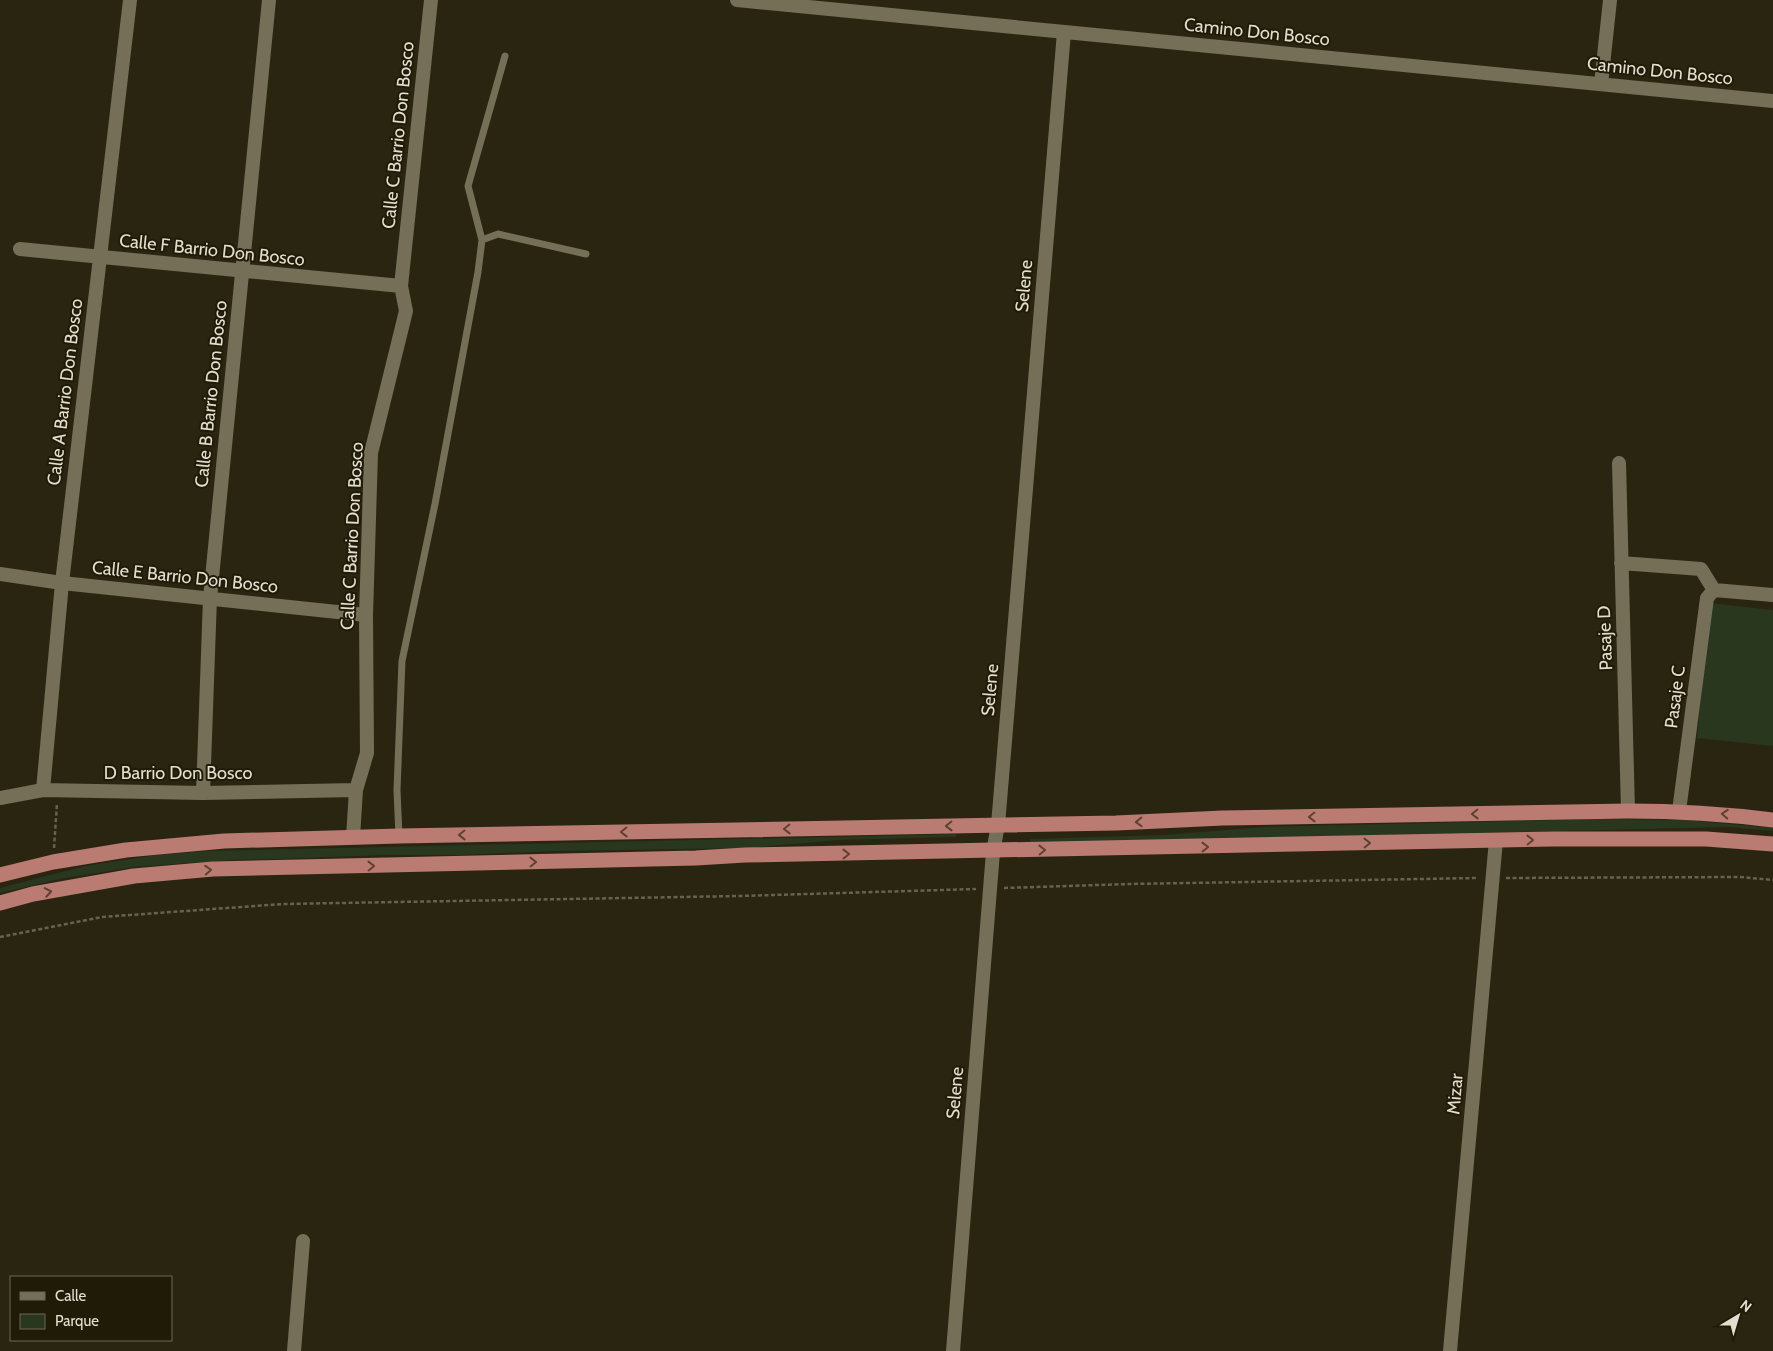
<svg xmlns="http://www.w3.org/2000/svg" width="1773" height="1351" font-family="Cabin,sans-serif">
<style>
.green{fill:#29371e}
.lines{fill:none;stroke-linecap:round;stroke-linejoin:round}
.path{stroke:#666250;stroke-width:2.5;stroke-dasharray:4 2.5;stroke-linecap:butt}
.service{stroke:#756f58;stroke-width:7}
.minor{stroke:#756f58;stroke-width:14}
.trunk{stroke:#ba7b72;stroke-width:15}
.oneway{stroke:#5e4131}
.labels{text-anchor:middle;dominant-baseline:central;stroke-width:4;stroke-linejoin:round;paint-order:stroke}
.street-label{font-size:18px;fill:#e1ded1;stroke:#201b06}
</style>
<rect width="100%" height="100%" fill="#2a2510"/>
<path class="green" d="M1710 603 1773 610V746L1697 738Z
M1598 819 1686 820 1773 828V831L1730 827 1030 843V839L1164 835 1264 827Z
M956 834V837L838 840 748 848 553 851 461 855H383L279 859 232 860 134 867 60 879 0 893V888L85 866 156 855 207 851Z"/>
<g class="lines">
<path class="path" d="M54 848 57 803
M1506 878 1740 877 1773 880
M1004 888 1130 884 1478 878
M0 937 102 917 283 904 739 896 976 889"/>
<path class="service" d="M482 240 498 234 586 254
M399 836 397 790 402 661 435 504 478 272 482 240 468 186 505 56"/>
<path class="minor" d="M737 0 1773 101
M1601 84 1610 0
M20 249 401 286
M1619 463 1628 811
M1621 563 1701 569 1714 590 1773 595
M0 574 62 583 366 615
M43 790 62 583 130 0
M203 793 210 598 269 0
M0 798 43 790 203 793 356 790
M1679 811 1707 598 1714 590
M353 837 356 790 367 753 366 615 371 453 406 311 401 286 431 0
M294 1351 303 1241
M953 1351 993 852 998 825 1064 32
M1450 1351 1496 840"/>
<path class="trunk" d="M0 875 53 862 126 850 224 841 399 836 1116 823 1223 818 1628 811C1677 811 1725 814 1773 820
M0 903 33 894 134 876 213 869 696 858 745 855 1554 839H1706L1773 844"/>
</g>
<defs><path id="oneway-chevron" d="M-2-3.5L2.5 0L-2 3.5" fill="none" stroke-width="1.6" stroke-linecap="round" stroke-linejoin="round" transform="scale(1.25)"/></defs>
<g class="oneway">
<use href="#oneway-chevron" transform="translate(1475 814) rotate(179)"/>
<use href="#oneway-chevron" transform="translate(1725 814) rotate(-176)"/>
<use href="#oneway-chevron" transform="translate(1312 817) rotate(179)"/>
<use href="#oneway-chevron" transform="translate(1139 822) rotate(178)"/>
<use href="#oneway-chevron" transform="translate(949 826) rotate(179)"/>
<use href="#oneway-chevron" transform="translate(787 829) rotate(179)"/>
<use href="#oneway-chevron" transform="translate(624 832) rotate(179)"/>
<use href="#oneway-chevron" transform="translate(462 835) rotate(179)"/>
<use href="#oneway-chevron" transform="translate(1530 840) rotate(-1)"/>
<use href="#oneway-chevron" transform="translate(1367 843) rotate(-1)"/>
<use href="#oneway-chevron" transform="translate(1205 847) rotate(-1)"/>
<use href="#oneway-chevron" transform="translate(1042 850) rotate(-1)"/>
<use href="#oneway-chevron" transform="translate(846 854) rotate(-1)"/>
<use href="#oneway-chevron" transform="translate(533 862) rotate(-1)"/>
<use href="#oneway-chevron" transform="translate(371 866) rotate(-1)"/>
<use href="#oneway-chevron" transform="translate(208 870) rotate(-4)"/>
<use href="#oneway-chevron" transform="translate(48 892) rotate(-10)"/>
</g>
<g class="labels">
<g class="street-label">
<text transform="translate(1257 32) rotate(6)">Camino Don Bosco</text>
<text transform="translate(1660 71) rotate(6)">Camino Don Bosco</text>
<text transform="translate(398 135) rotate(-84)">Calle C Barrio Don Bosco</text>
<text transform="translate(212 250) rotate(6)">Calle F Barrio Don Bosco</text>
<text transform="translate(1024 286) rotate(-85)">Selene</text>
<text transform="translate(65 392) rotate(-83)">Calle A Barrio Don Bosco</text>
<text transform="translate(211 394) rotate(-84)">Calle B Barrio Don Bosco</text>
<text transform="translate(352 536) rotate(-87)">Calle C Barrio Don Bosco</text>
<text transform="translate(185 577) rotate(6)">Calle E Barrio Don Bosco</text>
<text transform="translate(1605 638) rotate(-92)">Pasaje D</text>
<text transform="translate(990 690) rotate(-85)">Selene</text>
<text transform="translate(1675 697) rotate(-83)">Pasaje C</text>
<text x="178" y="773">D Barrio Don Bosco</text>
<text transform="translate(955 1093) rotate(-85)">Selene</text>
<text transform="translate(1455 1094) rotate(-85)">Mizar</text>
</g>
</g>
<rect x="10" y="1276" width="162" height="65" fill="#201b06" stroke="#6d6957"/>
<rect x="20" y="1292" width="25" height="8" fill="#756f58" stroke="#6d6957"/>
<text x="55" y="1301" font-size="15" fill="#e1ded1">Calle</text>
<rect x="20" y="1314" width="25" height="15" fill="#29371e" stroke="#6d6957"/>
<text x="55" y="1326" font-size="15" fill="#e1ded1">Parque</text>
<g transform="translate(1738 1316) rotate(38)" stroke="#201b06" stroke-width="4" paint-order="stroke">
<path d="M0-4L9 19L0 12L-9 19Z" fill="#e1ded1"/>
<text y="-8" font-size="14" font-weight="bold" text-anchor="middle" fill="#e1ded1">N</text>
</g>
</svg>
